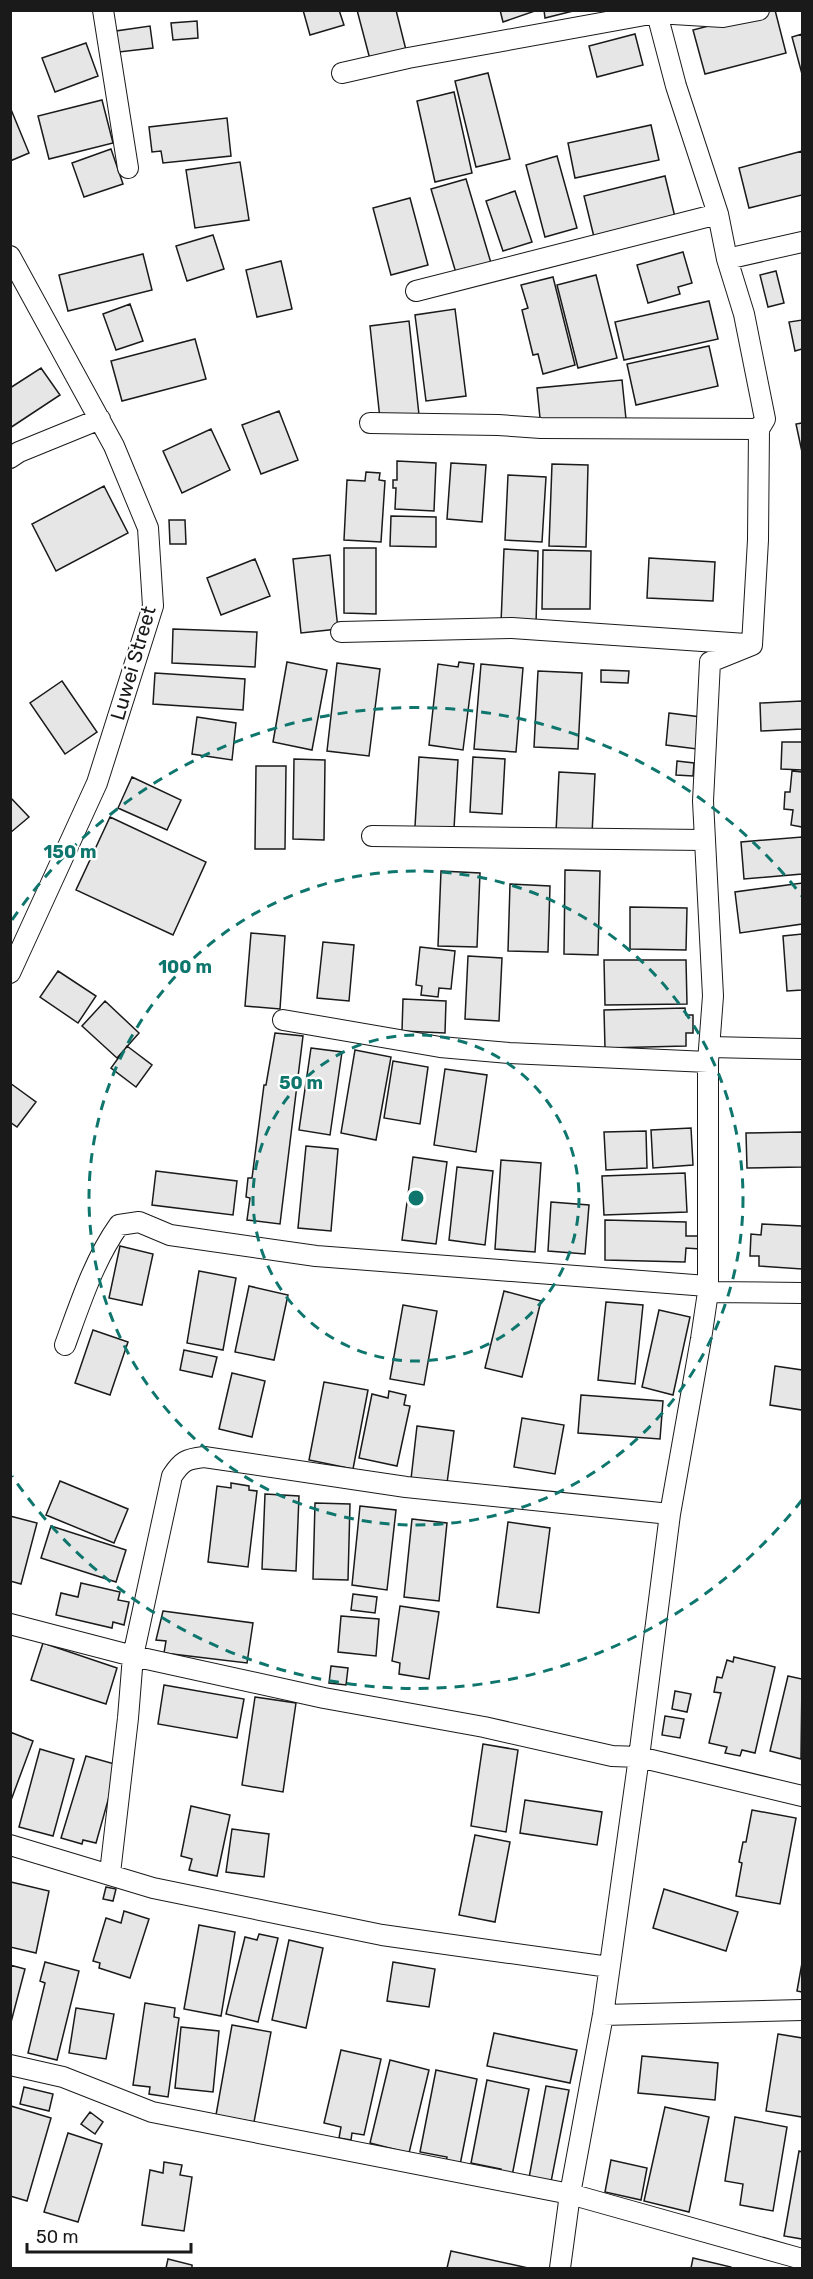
<svg xmlns="http://www.w3.org/2000/svg" width="813" height="2279" font-family="Rubik,sans-serif">
<style>
.building{fill:#e6e6e6;stroke:#1a1a1a;stroke-width:1.5}
.lines{fill:none;stroke-linecap:round;stroke-linejoin:round}
.minor-casing{stroke:#1a1a1a;stroke-width:22}
.minor{stroke:#fff;stroke-width:20}
.ring{fill:none;stroke:#0f766e;stroke-width:3;stroke-dasharray:10 8}
.labels{text-anchor:middle;dominant-baseline:central;stroke-width:4.5;stroke-linejoin:round;paint-order:stroke}
.street-label{font-size:20px;fill:#1a1a1a;stroke:#fff}
.centre{fill:#0f766e;stroke:#fff;stroke-width:3}
.ring-label{font-size:18px;text-anchor:middle;font-weight:bold;fill:#0f766e;stroke:#fff;stroke-width:4.5;stroke-linejoin:round;paint-order:stroke}
</style>
<rect width="100%" height="100%" fill="#fff"/>
<path class="building" d="M303 10H339L344 25 310 35Z
M357 10H396L408 58 372 67Z
M500 10H534L535 11 503 22Z
M544 10H577L545 18Z
M770 10H775L786 53 705 74 693 30Z
M197 21 198 38 173 40 171 23Z
M150 26 153 48 119 52 116 31Z
M635 34 643 65 597 77 589 46Z
M802 34V74L792 37Z
M86 43 98 76 55 92 42 58Z
M488 73 510 159 476 167 455 81Z
M454 92 472 173 435 182 417 101Z
M102 100 113 143 49 159 38 116Z
M10 107 29 153 10 161Z
M227 118 231 156 163 163 161 151 152 152 149 127Z
M651 125 659 160 575 178 568 143Z
M111 149 123 184 84 197 72 163Z
M802 151V195L749 208 739 168Z
M557 156 577 228 545 237 526 165Z
M240 162 249 220 195 228 186 170Z
M665 176 675 217 594 237 584 196Z
M466 179 491 263 456 273 431 189Z
M515 191 532 242 503 251 486 201Z
M410 198 428 265 391 275 373 208Z
M213 235 224 269 187 281 176 246Z
M683 252 692 283 678 287 680 294 648 303 637 265Z
M143 254 152 290 68 311 59 275Z
M281 261 292 309 257 317 246 270Z
M776 271 784 303 768 307 760 275Z
M596 275 617 358 578 368 557 285Z
M553 277 575 365 543 374 538 354 533 355 522 310 528 308 521 285Z
M709 301 718 339 624 360 615 322Z
M130 304 143 341 116 350 103 314Z
M455 309 466 396 426 401 415 315Z
M802 320V349L795 351 789 322Z
M409 321 419 415 380 419 370 326Z
M195 339 206 379 122 401 111 361Z
M709 346 718 386 636 405 627 364Z
M41 368 60 395 10 428V388Z
M622 380 626 419 541 428 537 388Z
M279 411 298 460 261 474 242 425Z
M802 423V452L796 424Z
M211 429 230 470 182 493 163 451Z
M397 461 436 463 434 511 395 509 396 488H393V480H397Z
M451 463 486 465 482 522 447 519Z
M552 464 588 465 586 547 549 546Z
M366 472 380 473 379 480 385 481 381 542 344 540 347 480 365 481Z
M508 475 546 477 542 542 505 540Z
M104 486 128 533 56 571 32 524Z
M391 516 436 517V547L390 546Z
M169 520H185L186 544H170Z
M344 548H376V614L344 613Z
M504 549 538 551 536 624 501 623Z
M543 550 591 551 590 609H542Z
M330 555 338 629 301 633 293 559Z
M649 558 715 562 713 601 647 598Z
M255 559 270 596 221 615 207 578Z
M173 629 257 632 255 667 172 663Z
M287 662 327 670 312 750 273 742Z
M459 662 474 664 463 750 429 745 438 664 458 667Z
M337 663 380 669 369 756 327 751Z
M481 664 523 668 516 752 474 749Z
M601 670 629 671 628 683 601 682Z
M538 671 582 673 578 749 534 747Z
M155 673 245 679 243 710 153 704Z
M62 681 97 732 65 754 30 703Z
M802 701V729L761 731 760 703Z
M669 713 701 717 697 749 666 745Z
M197 717 236 723 232 760 192 754Z
M782 742H802V770L781 769Z
M419 757 458 760 453 846 414 844Z
M473 757 505 759 502 814 470 812Z
M294 759 325 760 324 840 293 839Z
M677 761 694 763 693 776 676 775Z
M256 766H286L285 849H255Z
M792 771 802 772V827L791 825 793 810 784 809 785 792H790Z
M559 772 595 774 592 834 556 832Z
M132 777 181 800 167 830 118 808Z
M10 797 29 817 10 833Z
M110 817 206 862 173 935 76 890Z
M802 837V874L744 879 741 842Z
M565 870 600 871 598 955 564 954Z
M441 871 480 873 477 947 438 946Z
M802 883V924L740 933 735 892Z
M510 884 550 886 548 952 508 951Z
M630 907 687 908 686 950 630 949Z
M251 933 285 936 280 1009 245 1006Z
M802 934V990L787 991 783 936Z
M323 942 354 945 349 1001 317 998Z
M420 947 455 951 451 989 439 988 438 997 421 995 422 986 416 985Z
M468 956 502 958 499 1021 465 1019Z
M604 960H686L687 1004 605 1005Z
M58 971 96 996 78 1023 40 997Z
M403 999 446 1001 445 1033 402 1031Z
M105 1001 139 1033 117 1058 82 1026Z
M685 1008 686 1015H693V1033H686V1046L605 1048 604 1010Z
M275 1033 303 1036 280 1224 247 1220 250 1198 246 1197 248 1178H252L264 1085H266Z
M127 1046 152 1065 136 1087 111 1068Z
M311 1048 342 1052 330 1135 299 1130Z
M355 1050 391 1057 376 1140 341 1133Z
M393 1061 428 1067 420 1124 384 1118Z
M445 1069 487 1075 476 1152 434 1145Z
M10 1083 36 1102 17 1127 10 1122Z
M691 1128 693 1165 653 1168 651 1130Z
M646 1131 647 1168 606 1170 604 1132Z
M802 1132V1167L747 1168 746 1133Z
M306 1146 338 1149 331 1231 298 1228Z
M413 1157 447 1162 436 1244 402 1240Z
M501 1160 541 1163 535 1252 495 1249Z
M457 1167 493 1171 485 1245 449 1240Z
M156 1171 237 1181 233 1215 152 1205Z
M685 1173 687 1212 604 1215 602 1176Z
M551 1202 589 1205 585 1254 548 1251Z
M605 1220 686 1222V1236H701L700 1249 686 1248 685 1262 605 1260Z
M762 1224 802 1226V1269L759 1266V1256H750L751 1234 761 1235Z
M120 1246 153 1254 142 1305 109 1298Z
M199 1271 236 1278 223 1350 187 1343Z
M249 1286 288 1295 274 1360 235 1352Z
M504 1291 541 1301 522 1377 485 1368Z
M606 1302 643 1305 635 1384 598 1380Z
M403 1305 437 1311 424 1385 390 1379Z
M659 1310 690 1317 673 1395 642 1387Z
M93 1330 128 1342 110 1395 75 1383Z
M184 1350 217 1357 212 1377 180 1370Z
M775 1366 802 1370V1410L770 1405Z
M232 1373 265 1381 252 1437 219 1429Z
M324 1382 368 1390 353 1469 309 1460Z
M389 1391 406 1395 404 1405 410 1406 397 1466 359 1458 372 1394 388 1398Z
M581 1395 663 1401 660 1439 578 1433Z
M522 1418 564 1425 555 1474 514 1467Z
M417 1426 454 1431 447 1483 411 1479Z
M60 1481 128 1509 114 1543 46 1515Z
M231 1483 249 1486V1490L257 1491 248 1567 208 1562 217 1486 231 1488Z
M265 1494 299 1496 296 1571 262 1569Z
M315 1503 350 1504 348 1580 313 1579Z
M360 1506 396 1510 387 1590 352 1585Z
M10 1516 37 1523 21 1584 10 1581Z
M412 1519 447 1523 439 1601 404 1597Z
M508 1522 550 1528 539 1613 497 1607Z
M51 1526 126 1550 116 1582 41 1558Z
M81 1583 120 1592 118 1600 129 1602 124 1625 113 1622 112 1628 56 1615 61 1593 78 1597Z
M353 1594 377 1597 375 1613 351 1610Z
M400 1606 439 1612 429 1679 399 1674 400 1663 392 1661Z
M163 1611 253 1623 247 1663 164 1653 166 1641 156 1640Z
M341 1616 379 1619 376 1656 338 1652Z
M43 1643 117 1668 106 1704 31 1680Z
M734 1657 775 1667 755 1753 742 1750 740 1756 725 1753 727 1747 709 1743 721 1693 714 1692 717 1677 722 1678 727 1660 733 1662Z
M331 1666 348 1668 346 1685 329 1683Z
M788 1676 802 1679 801 1759 770 1751Z
M164 1685 244 1699 237 1738 158 1724Z
M675 1691 691 1694 687 1712 672 1709Z
M255 1697 296 1703 283 1792 242 1785Z
M665 1716 684 1719 680 1738 662 1735Z
M10 1732 33 1741 10 1803Z
M483 1744 518 1750 506 1832 471 1826Z
M40 1749 74 1759 53 1836 19 1827Z
M86 1756 118 1765 96 1843 83 1840 82 1844 61 1838Z
M525 1800 602 1812 597 1845 520 1833Z
M191 1806 230 1815 217 1876 189 1870 192 1859 181 1856Z
M752 1810 796 1818 780 1904 736 1896 742 1863 739 1862 743 1842H746Z
M232 1829 269 1834 264 1877 226 1872Z
M475 1835 510 1842 495 1922 459 1915Z
M11 1882 49 1891 36 1953 10 1947Z
M106 1887 116 1889 113 1901 103 1899Z
M664 1889 738 1912 726 1951 653 1928Z
M124 1911 149 1919 130 1978 99 1968 100 1963 93 1961 106 1918 121 1923Z
M199 1925 235 1932 221 2016 184 2009Z
M259 1934 278 1938 258 2022 226 2014 245 1937 257 1940Z
M289 1940 323 1948 306 2028 272 2020Z
M45 1962 79 1971 57 2060 28 2053 45 1983 40 1981Z
M393 1962 435 1969 429 2007 387 2001Z
M802 1963V1992L797 1991Z
M10 1965 25 1969 10 2026Z
M145 2003 175 2008 174 2017 179 2018 168 2097 149 2094 150 2087 133 2085Z
M76 2008 114 2014 106 2059 69 2053Z
M232 2025 271 2032 254 2122 216 2115Z
M181 2027 219 2031 213 2092 175 2088Z
M494 2033 577 2050 570 2083 487 2066Z
M778 2034 802 2038V2117L766 2111Z
M341 2050 381 2059 364 2135 352 2133 351 2140 339 2138 341 2127 324 2123Z
M642 2056 718 2063 715 2100 638 2093Z
M390 2060 429 2070 409 2153 370 2143Z
M436 2070 477 2079 460 2165 446 2162 447 2157 420 2152Z
M487 2080 529 2089 512 2176 500 2173 501 2169 471 2163Z
M546 2086 569 2090 551 2182 529 2178Z
M24 2087 53 2094 49 2111 20 2104Z
M11 2106 51 2118 27 2201 10 2196Z
M665 2107 709 2117 689 2212 644 2201Z
M90 2112 103 2122 95 2134 81 2124Z
M735 2117 787 2127 773 2211 740 2205 743 2184 725 2181Z
M68 2133 102 2144 78 2222 44 2212Z
M799 2151 802 2152V2239L784 2236Z
M611 2160 647 2168 641 2200 605 2192Z
M164 2162 182 2165 180 2175 192 2177 184 2231 142 2225 150 2170 163 2173Z
M451 2251 528 2268H447Z
M693 2258 731 2267V2268H691Z
M168 2259 192 2265V2268H166Z"/>
<g class="lines">
<g class="minor-casing">
<path id="minor" d="M103 10 128 168
M342 73 408 58 656 13 723 17 759 10
M10 256 114 446 148 528 153 606 97 783 10 973
M727 259 802 242
M416 291 718 214
M370 423 498 425 541 428 759 429
M10 458 19 452 100 419
M341 632 512 628 746 644
M372 836 703 840
M283 1020 440 1047 509 1053 708 1062
M710 1047 802 1049
M708 1292 802 1293
M65 1345C80 1304 94 1260 119 1225L139 1222 170 1235 316 1256 707 1286
M10 1624 133 1656 324 1698 484 1727 612 1756 639 1757 802 1796
M10 1845 153 1888 382 1935 609 1967
M110 1873 128 1718 133 1656 172 1476C182 1461 186 1459 204 1457L406 1487 670 1514
M603 2015 802 2010
M10 2065 63 2077 152 2112 570 2194 802 2259
M560 2268 570 2194 603 2015 639 1757 670 1514 701 1339 708 1292V1062L713 996 703 801 710 662 752 645 758 540 759 429 765 419 744 314 727 259 718 214 676 86 656 10"/>
</g>
<use href="#minor" class="minor"/>
</g>
<g class="ring">
<circle cx="416" cy="1198" r="163"/>
<circle cx="416" cy="1198" r="327"/>
<path d="M802 1500A490 490 0 0 1 12 1476M12 920A490 490 0 0 1 802 896"/>
</g>
<g class="labels">
<g class="street-label">
<text transform="translate(133 663) rotate(-74)">Luwei Street</text>
</g>
</g>
<circle cx="416" cy="1198" r="9" class="centre"/>
<g class="ring-label">
<text x="70" y="858">150 m</text>
<text x="185" y="973">100 m</text>
<text x="301" y="1089">50 m</text>
</g>
<rect width="813" height="2279" fill="none" stroke="#1a1a1a" stroke-width="24"/>
<path d="M27 2243v9h164v-9" fill="none" stroke="#1a1a1a" stroke-width="3"/>
<text x="36" y="2243" font-size="18" fill="#1a1a1a" stroke="#ffffff" stroke-width="4.5" paint-order="stroke">50 m</text>
</svg>
